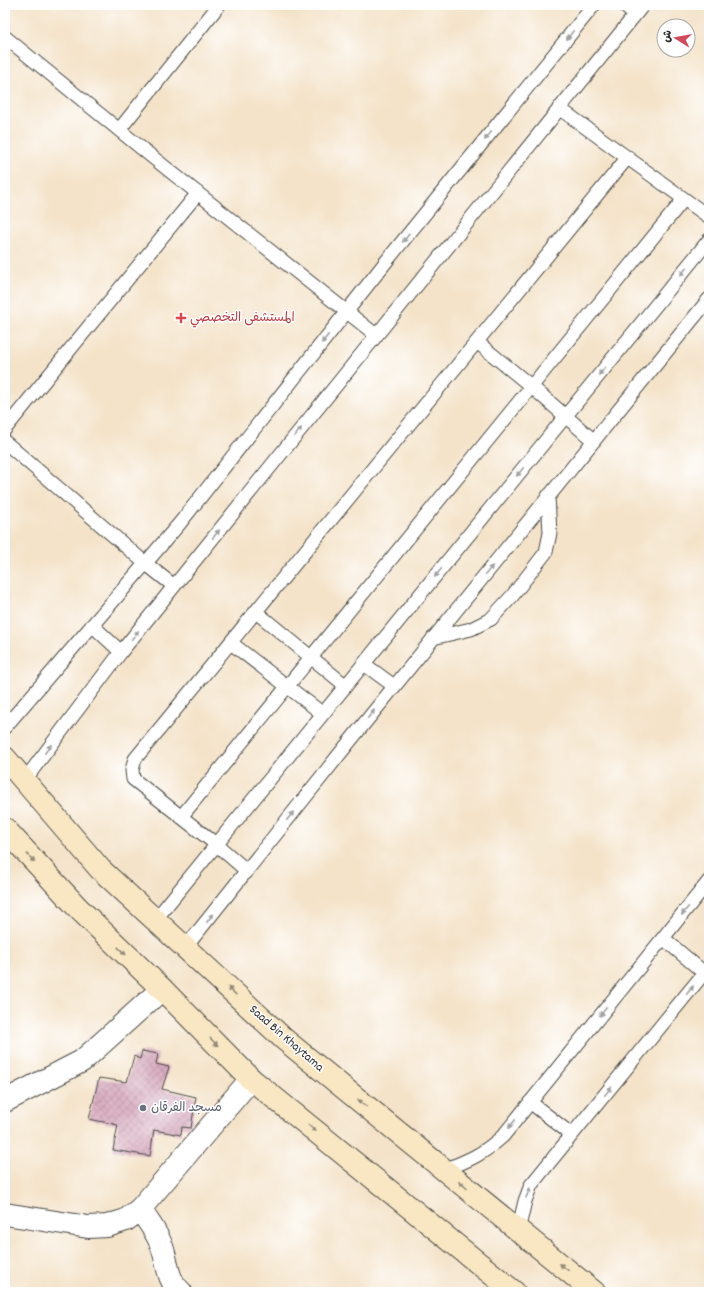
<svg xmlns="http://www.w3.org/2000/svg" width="714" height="1297" font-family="Dekko,'Playpen Sans Arabic',sans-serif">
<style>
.building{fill:url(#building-cross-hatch)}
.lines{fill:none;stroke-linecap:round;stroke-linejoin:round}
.lane-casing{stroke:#494743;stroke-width:15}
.street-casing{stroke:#494743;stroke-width:24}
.secondary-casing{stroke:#494743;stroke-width:24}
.lane{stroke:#fff;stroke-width:13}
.street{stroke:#fff;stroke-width:22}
.secondary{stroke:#f9e7c3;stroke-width:22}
.oneway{fill:#a0a0a0}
.oneway2{fill:#928977}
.health-dot{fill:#e0444e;stroke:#fff;stroke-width:1.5}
.worship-dot{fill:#6b7280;stroke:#fff;stroke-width:1.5}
.labels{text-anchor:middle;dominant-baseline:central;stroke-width:3;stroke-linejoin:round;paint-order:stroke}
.health-label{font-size:13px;fill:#be3a42;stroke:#fff;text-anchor:start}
.street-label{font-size:13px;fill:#2b2b2b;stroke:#fff}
.worship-label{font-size:13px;fill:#5b616d;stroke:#fff;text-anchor:start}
</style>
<defs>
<pattern id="building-cross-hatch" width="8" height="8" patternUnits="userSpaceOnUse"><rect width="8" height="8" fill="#d7a7bd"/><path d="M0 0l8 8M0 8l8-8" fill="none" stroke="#af889a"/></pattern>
</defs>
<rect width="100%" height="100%" fill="#fff"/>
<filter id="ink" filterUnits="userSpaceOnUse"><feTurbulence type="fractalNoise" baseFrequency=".025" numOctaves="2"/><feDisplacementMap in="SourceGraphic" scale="8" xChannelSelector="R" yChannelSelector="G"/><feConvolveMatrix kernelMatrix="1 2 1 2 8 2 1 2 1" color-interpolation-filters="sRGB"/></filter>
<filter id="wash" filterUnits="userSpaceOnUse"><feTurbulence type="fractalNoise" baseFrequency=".012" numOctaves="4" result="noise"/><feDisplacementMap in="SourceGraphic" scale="16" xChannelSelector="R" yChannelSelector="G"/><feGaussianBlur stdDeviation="0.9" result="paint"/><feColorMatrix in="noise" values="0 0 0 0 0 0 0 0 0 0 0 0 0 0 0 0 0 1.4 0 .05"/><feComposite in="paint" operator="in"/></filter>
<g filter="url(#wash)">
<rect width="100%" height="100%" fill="#f4e3c9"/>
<g id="blocks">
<path class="building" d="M142 1051 158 1054 156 1064 169 1067 162 1089 196 1097 191 1128 182 1127 181 1135 154 1130 150 1156 113 1150 118 1125 89 1119 99 1078 127 1082 134 1056 140 1059Z"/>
</g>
</g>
<g filter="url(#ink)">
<use href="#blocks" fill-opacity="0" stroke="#494743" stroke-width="1"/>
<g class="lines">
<g class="lane-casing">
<path id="lane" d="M623 5 635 15
M5 37 151 156 376 335
M559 108 709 217
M119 130 219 5
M477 342 532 387 594 441
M5 429 198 193
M5 442 145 563 174 586
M256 612 346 686
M92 625 121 652
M433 638 471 629 491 619 513 595 546 552 550 533 548 496
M231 643 323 714
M364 664 394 686
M5 727 180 523 385 263 594 5
M24 781 121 652 643 5
M181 817 684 199
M247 871 217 845 133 779 132 770 135 759 628 157
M155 920 709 240
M663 938 709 977
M185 948 350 741 709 299
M530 1102 572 1135
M444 1170C469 1160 482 1155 503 1136L709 881
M518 1231 525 1201 531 1185 709 967"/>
</g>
<g class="street-casing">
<path id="street" d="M5 1101 82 1061 162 989
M140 1209C147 1220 156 1231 161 1244 168 1260 166 1280 181 1292
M5 1214 88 1227 107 1226 126 1220 140 1209 251 1079"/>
</g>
<g class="secondary-casing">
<path id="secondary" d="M5 758 100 869 285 1040 594 1292
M5 829 78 908 162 989 251 1079 514 1292"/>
</g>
<use href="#lane" class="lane"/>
<use href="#street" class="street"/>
<use href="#secondary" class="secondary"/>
</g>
<defs><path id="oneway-solid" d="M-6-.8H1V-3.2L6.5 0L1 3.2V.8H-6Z"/></defs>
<g class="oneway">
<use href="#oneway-solid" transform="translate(570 35) rotate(129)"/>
<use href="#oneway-solid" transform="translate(488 136) rotate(129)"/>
<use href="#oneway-solid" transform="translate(406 238) rotate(129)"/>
<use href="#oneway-solid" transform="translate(684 271) rotate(129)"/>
<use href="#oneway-solid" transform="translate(325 339) rotate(128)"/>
<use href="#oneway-solid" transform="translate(602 371) rotate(129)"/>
<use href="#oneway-solid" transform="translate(298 432) rotate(-51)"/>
<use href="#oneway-solid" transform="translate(520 472) rotate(129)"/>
<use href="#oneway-solid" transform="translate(216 534) rotate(-51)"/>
<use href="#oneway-solid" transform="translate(489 570) rotate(-51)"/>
<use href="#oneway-solid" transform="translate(438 573) rotate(129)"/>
<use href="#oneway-solid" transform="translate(135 635) rotate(-51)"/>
<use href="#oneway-solid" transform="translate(371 714) rotate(-51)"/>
<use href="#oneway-solid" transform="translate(48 749) rotate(-53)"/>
<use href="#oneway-solid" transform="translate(290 816) rotate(-52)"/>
<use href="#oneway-solid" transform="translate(685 911) rotate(129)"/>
<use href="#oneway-solid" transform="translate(210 918) rotate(-52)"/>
<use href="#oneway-solid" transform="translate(690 990) rotate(-51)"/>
<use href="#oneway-solid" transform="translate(603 1012) rotate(129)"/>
<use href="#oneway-solid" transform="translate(608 1091) rotate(-51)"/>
<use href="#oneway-solid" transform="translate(512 1124) rotate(129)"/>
<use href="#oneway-solid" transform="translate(528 1193) rotate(-68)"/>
</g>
<g class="oneway2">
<use href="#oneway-solid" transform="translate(31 858) rotate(47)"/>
<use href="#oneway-solid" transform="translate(122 951) rotate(44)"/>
<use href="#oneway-solid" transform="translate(232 991) rotate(-137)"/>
<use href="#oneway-solid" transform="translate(214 1042) rotate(45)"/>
<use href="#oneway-solid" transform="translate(362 1103) rotate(-141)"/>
<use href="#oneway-solid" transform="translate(312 1128) rotate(39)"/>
<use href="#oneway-solid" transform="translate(463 1185) rotate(-141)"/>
<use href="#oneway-solid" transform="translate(564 1267) rotate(-141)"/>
</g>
</g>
<path class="health-dot" d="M179 312h4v4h4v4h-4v4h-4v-4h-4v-4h4z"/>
<circle class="worship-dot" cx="143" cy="1108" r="4"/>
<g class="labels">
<g class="health-label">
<text x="190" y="318">المستشفى التخصصي</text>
</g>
<g class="street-label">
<text transform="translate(286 1039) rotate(41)">Saad Bin Khaytama</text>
</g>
<g class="worship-label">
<text x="151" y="1108">مسجد الفرقان</text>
</g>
</g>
<rect width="714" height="1297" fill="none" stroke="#fff" stroke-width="20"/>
<g transform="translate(676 38) rotate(281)"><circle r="19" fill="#ffffff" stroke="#aaaaaa"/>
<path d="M0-3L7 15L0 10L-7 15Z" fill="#d1495b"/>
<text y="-6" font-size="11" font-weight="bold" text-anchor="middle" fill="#2b2b2b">ش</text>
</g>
</svg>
